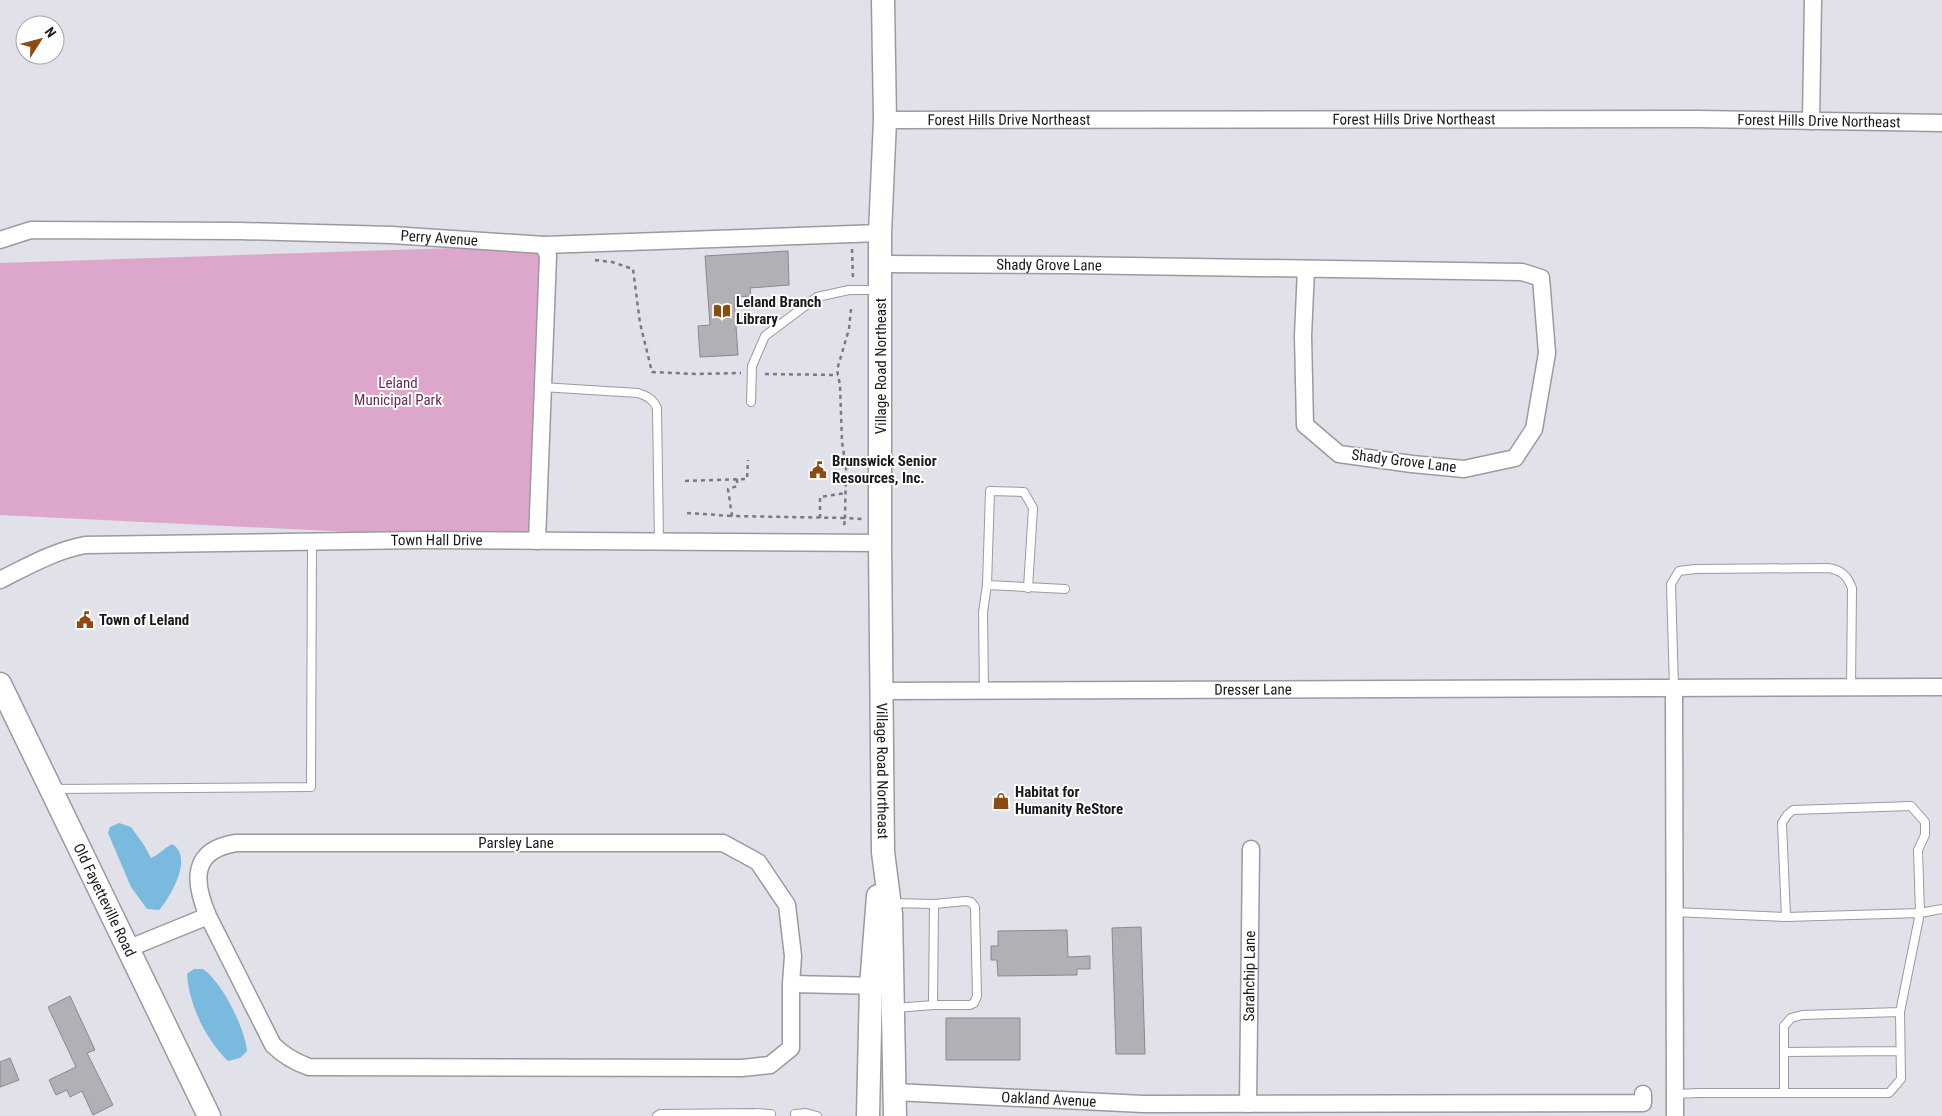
<svg xmlns="http://www.w3.org/2000/svg" width="1942" height="1116" font-family="'Roboto Condensed',sans-serif">
<style>
.green{fill:#dda7cb}
.water{fill:#7bbadf}
.building{fill:#b3afb6;stroke:#8b878d}
.lines{fill:none;stroke-linecap:round;stroke-linejoin:round}
.lane-casing{stroke:#9a9aa1;stroke-width:10}
.street-casing{stroke:#9a9aa1;stroke-width:19}
.secondary-casing{stroke:#9a9aa1;stroke-width:25}
.path{stroke:#79797f;stroke-width:2.5;stroke-dasharray:4 4;stroke-linecap:butt}
.lane{stroke:#fff;stroke-width:8}
.street{stroke:#fff;stroke-width:16}
.secondary{stroke:#fff;stroke-width:22}
.labels{text-anchor:middle;dominant-baseline:central;stroke-width:4;stroke-linejoin:round;paint-order:stroke}
.street-label{font-size:15px;fill:#1a1a1d;stroke:#fff}
.poi-label{font-size:15px;font-weight:bold;fill:#1a1a1d;stroke:#fff;text-anchor:start}
.park-label{font-size:15px;fill:#6b2859;stroke:#fff}
</style>
<rect width="100%" height="100%" fill="#e1e1e9"/>
<path class="green" d="M544 245 537 541 0 515V263Z"/>
<path class="water" d="M119 823 131 827 144 845 151 858C159 855 164 848 172 844 194 857 171 896 159 910L147 909 131 887 108 833 110 827Z
M194 969H203C222 982 245 1028 247 1051L240 1058 228 1061C206 1040 189 1005 187 974Z"/>
<path class="building" d="M788 251 789 285 750 288 751 296 734 297 738 355 700 357 698 326 710 325 705 256Z
M1141 927 1145 1054H1116L1112 928Z
M1067 930 1068 957 1090 956V969H1077V975L998 976 997 960H991V946H998V931Z
M70 996 95 1050 87 1053 113 1105 93 1115 82 1091 70 1097 67 1090 56 1095 49 1080 76 1067 48 1007Z
M946 1018H1020V1060H946Z
M10 1058 19 1080 0 1087V1062Z"/>
<g class="lines">
<g class="lane-casing">
<path id="lane" d="M542 387 638 393C647 396 653 399 657 408L659 542
M751 402 752 366 765 336 817 297 849 290H877
M987 585 990 491 1024 492 1033 508 1028 588
M1674 688 1671 584 1679 571 1695 569 1828 568C1841 570 1847 575 1852 588L1851 688
M984 692 983 612 987 585 1065 589
M53 789 311 787 312 542
M892 903 934 904 933 1005 896 1008
M1674 912 1786 917 1920 913 1942 909
M933 1005H970L974 1003 977 996 975 907 971 902 966 901 934 904
M1784 1052 1900 1051
M1784 1093V1026L1791 1018 1802 1015 1900 1012
M1675 1094 1699 1093H1889L1901 1079 1900 1012 1920 913 1918 850 1925 835V822L1911 806 1793 810 1787 815 1782 823 1786 917
M756 1113 771 1114
M795 1114 806 1113 817 1116
M657 1116 660 1114 756 1113V1116"/>
</g>
<g class="street-casing">
<g id="street">
<path id="s1" d="M885 120 1696 119 1942 123"/>
<path d="M1811 121 1813 0"/>
<path id="s2" d="M0 240 31 230 240 231 392 235 544 245 880 233"/>
<path id="s3" d="M881 264 1068 265 1522 272 1541 278 1547 353 1534 429 1515 458 1464 469 1412 464 1339 454 1305 425 1303 336 1306 269"/>
<path d="M537 541 548 256 544 245"/>
<path id="s4" d="M0 580C28 566 54 551 85 545L420 540 880 543"/>
<path d="M1674 688 1675 1116"/>
<path id="s5" d="M882 691 1942 687"/>
<path d="M127 949 208 916 273 1045C284 1056 295 1062 309 1067L742 1068 770 1065 791 1048V984L793 956 787 905 758 862 723 843H236C191 850 193 881 208 916"/>
<path d="M791 984 881 986"/>
<path id="s6" d="M895 1092 1143 1104 1643 1103V1094"/>
<path id="s7" d="M1248 1104 1251 849"/>
</g>
</g>
<g class="secondary-casing">
<g id="secondary">
<path id="s8" d="M883 0 885 120 880 233V543L883 852 891 914 895 1116"/>
<path id="s9" d="M0 684 209 1116"/>
<path d="M868 1116 871 986 878 896"/>
</g>
</g>
<path class="path" d="M852 249 853 279
M595 260 612 262 633 269 640 323 652 372 696 374 741 373
M851 309 849 329 837 370 840 385 842 442 846 467 845 518 862 519
M765 374 838 375
M737 479V486L728 489 732 516 845 518 844 527
M685 481 747 479 748 460
M687 513 732 516
M820 518V497L846 493"/>
<use href="#lane" class="lane"/>
<use href="#street" class="street"/>
<use href="#secondary" class="secondary"/>
</g>
<defs>
<g id="library-bare" transform="scale(1.35)"><path d="M-6-4Q-3-5.5-.7-3.5V5Q-3 3-6 4ZM6-4Q3-5.5 .7-3.5V5Q3 3 6 4Z" fill="#8a4c11" stroke="#fff" stroke-width="2.5" paint-order="stroke"/></g>
<g id="civic-bare" transform="scale(1.35)"><path d="M-.6-6.5H3V-4.5H.6V-3L4-1V1h2V6H-6V1h2V-1L-.6-3ZM-1.2 2.5V6h2.4V2.5Z" fill="#8a4c11" stroke="#fff" stroke-width="2.5" paint-order="stroke"/></g>
<g id="shop-bare" transform="scale(1.35)"><path d="M-5-2.5h2.3a2.7 3.5 0 0 1 5.4 0H5L5.5 6h-11ZM-1.5-2.5h3a1.5 2.3 0 0 0-3 0Z" fill="#8a4c11" stroke="#fff" stroke-width="2.5" paint-order="stroke"/></g>
</defs>
<g fill-rule="evenodd">
<use href="#library-bare" x="722" y="311"/>
<use href="#civic-bare" x="818" y="470"/>
<use href="#civic-bare" x="85" y="620"/>
<use href="#shop-bare" x="1001" y="801"/>
</g>
<g class="labels">
<g class="street-label">
<text stroke="none"><textPath href="#s1" startOffset="124">Forest Hills Drive Northeast</textPath></text>
<text stroke="none"><textPath href="#s1" startOffset="529">Forest Hills Drive Northeast</textPath></text>
<text stroke="none"><textPath href="#s1" startOffset="934">Forest Hills Drive Northeast</textPath></text>
<text stroke="none"><textPath href="#s2" startOffset="441">Perry Avenue</textPath></text>
<text stroke="none"><textPath href="#s3" startOffset="168">Shady Grove Lane</textPath></text>
<text transform="translate(881 366) rotate(-90)">Village Road Northeast</text>
<text transform="translate(1404 461) rotate(7)">Shady Grove Lane</text>
<text stroke="none"><textPath href="#s4" startOffset="444">Town Hall Drive</textPath></text>
<text stroke="none"><textPath href="#s5" startOffset="371">Dresser Lane</textPath></text>
<text stroke="none"><textPath href="#s8" startOffset="771">Village Road Northeast</textPath></text>
<text x="516" y="843">Parsley Lane</text>
<text stroke="none"><textPath href="#s9" startOffset="240">Old Fayetteville Road</textPath></text>
<text stroke="none"><textPath href="#s7" startOffset="128">Sarahchip Lane</textPath></text>
<text stroke="none"><textPath href="#s6" startOffset="154">Oakland Avenue</textPath></text>
</g>
<g class="poi-label">
<text x="736" y="302">Leland Branch<tspan x="736" dy="17">Library</tspan></text>
<text x="832" y="461">Brunswick Senior<tspan x="832" dy="17">Resources, Inc.</tspan></text>
<text x="99" y="620">Town of Leland</text>
<text x="1015" y="792">Habitat for<tspan x="1015" dy="17">Humanity ReStore</tspan></text>
</g>
<g class="park-label">
<text x="398" y="383">Leland<tspan x="398" dy="17">Municipal Park</tspan></text>
</g>
</g>
<g transform="translate(40 40) rotate(54)"><circle r="24" fill="#ffffff" stroke="#a3a3a5"/>
<path d="M0-4L9 19L0 12L-9 19Z" fill="#8a4c11"/>
<text y="-8" font-size="14" font-weight="bold" text-anchor="middle" fill="#1a1a1d">N</text>
</g>
</svg>
